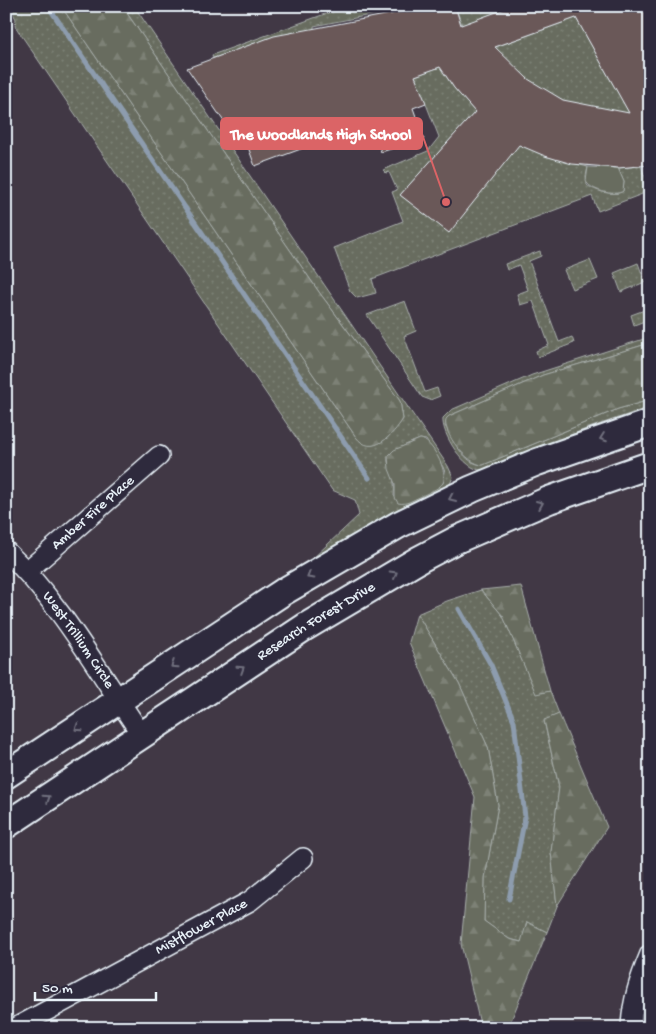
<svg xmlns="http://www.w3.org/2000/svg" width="656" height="1034" font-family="'Gochi Hand',sans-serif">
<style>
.grass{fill:url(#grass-dots);stroke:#a8aeab;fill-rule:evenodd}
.forest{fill:url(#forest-firs);stroke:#a8aeab}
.green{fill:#676c5e;stroke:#a8aeab}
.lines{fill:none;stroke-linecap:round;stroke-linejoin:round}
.stream{stroke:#8d9cae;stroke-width:5}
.building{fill:#6b5958;stroke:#e8f1f8;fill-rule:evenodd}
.minor-casing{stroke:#e8f1f8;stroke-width:22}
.secondary-casing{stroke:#e8f1f8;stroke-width:30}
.minor{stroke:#2f2a3d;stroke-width:19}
.secondary{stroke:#2f2a3d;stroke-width:26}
.oneway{stroke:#70707e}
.labels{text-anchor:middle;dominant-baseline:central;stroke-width:4.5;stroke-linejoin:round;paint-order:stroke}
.street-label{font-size:15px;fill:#e8f1f8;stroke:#2f2a3d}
.leader{fill:none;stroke:#db6466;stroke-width:2}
.callout-dot{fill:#db6466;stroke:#2f2a3d;stroke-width:2}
.callout{fill:#db6466;stroke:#db6466;stroke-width:2}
.callout-label{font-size:16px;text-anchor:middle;font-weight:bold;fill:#fff}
</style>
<defs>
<pattern id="grass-dots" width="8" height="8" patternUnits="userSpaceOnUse" patternTransform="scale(1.25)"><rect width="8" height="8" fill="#676c5e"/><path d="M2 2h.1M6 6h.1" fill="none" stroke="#7d8176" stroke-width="1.8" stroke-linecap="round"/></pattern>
<pattern id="forest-firs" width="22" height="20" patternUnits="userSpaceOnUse" patternTransform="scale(1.25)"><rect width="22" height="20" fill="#676c5e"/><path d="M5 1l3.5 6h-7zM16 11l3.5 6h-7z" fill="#7d8176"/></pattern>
</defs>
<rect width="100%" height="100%" fill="#413845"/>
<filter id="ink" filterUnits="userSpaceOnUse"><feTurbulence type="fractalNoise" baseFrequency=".02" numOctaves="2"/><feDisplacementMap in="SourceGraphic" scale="10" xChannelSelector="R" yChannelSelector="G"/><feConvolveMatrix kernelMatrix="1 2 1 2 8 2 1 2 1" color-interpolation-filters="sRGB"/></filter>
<g filter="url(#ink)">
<path class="grass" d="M9 6H61L356 437C373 457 392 435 403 419L400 401 319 292 122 6H134L448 466 453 477 450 484 364 529 311 560 359 515 355 500 332 490 15 26 16 19ZM420 439 426 440 443 467 445 472 443 483 407 503 394 496C398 457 365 461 420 439Z
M347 6H417L314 26V29L213 58 212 55Z
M455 6H513L462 25Z
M576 18 639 130 626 131 618 111 608 114 563 100 476 54Z
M440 67 454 88 475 112 400 195 449 232 512 140 545 156 588 167 586 176 587 185C594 191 616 197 623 191L624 182 618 168 641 166 650 191 598 211 592 196 372 279 376 293 357 298 350 291 334 248 403 221 392 192 397 190 389 172 386 173 383 170 428 151 439 137 415 76Z
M540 251 541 256 529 261 559 342 572 337 574 343 538 357 536 351 549 345 533 301 520 305 517 294 528 290 519 265 507 270 505 264Z
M590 260 598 279 572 289 564 270Z
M638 263 645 282 621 292 614 273Z
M405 301 416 331 404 336 425 392 437 388 440 396 430 400 422 397 367 315Z
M650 308V319L634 325 631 315Z
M650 337V343L543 375 451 415 447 418 445 426C455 441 463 464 483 465L618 409 650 400V407L586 429 482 470C465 471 441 434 443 418L451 410 532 375Z
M481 590 503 616 536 693 550 691 559 714 544 721 559 787 551 852 557 906 547 932 527 922 522 942 509 939 484 921 485 878 498 805 488 747 459 683 417 614 447 601Z"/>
<path class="forest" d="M61 6H122L319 292 400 401 403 419C393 435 372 458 356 437Z
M650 343V400L618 409 483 465C468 465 442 433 446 419L449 416 543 375Z
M420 439C431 439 449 472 443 483 439 489 427 493 420 497 412 500 407 505 398 503L395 498V484L389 469 388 456 394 450Z
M521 586 550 691 536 694 503 616 481 590Z
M417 614 459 683 488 747 498 805 485 878 484 921 509 939 521 942 527 922 547 932 508 1028H481L461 944 475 797 409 642Z
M559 714 607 827 557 906 551 852 559 787 544 720Z"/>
<path class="green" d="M588 167 618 168 624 182 623 191C615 197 589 190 586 181Z"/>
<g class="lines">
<path class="stream" d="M48 6 369 478
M459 609 491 665 514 721 525 817 509 899"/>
</g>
<path class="building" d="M433 6H455L461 25 513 6H650V165L618 168 572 164 545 156 519 145 449 233 400 195 475 112 454 88 440 67 415 76 426 103 413 108 424 139 381 152 371 123 255 166 244 136 236 139 187 68 274 36ZM576 18 629 113 563 100 528 79 495 47Z"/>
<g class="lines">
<g class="minor-casing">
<g id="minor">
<path id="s1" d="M6 551C61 603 99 673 142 735"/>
<path id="s2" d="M27 571 159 456"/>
<path id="s3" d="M15 1028 250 901 303 858"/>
<path d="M631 1028C632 1001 640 978 650 954"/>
</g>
</g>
<g class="secondary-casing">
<g id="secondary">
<path d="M6 775 283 592 398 525 472 489 537 462 650 423"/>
<path id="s4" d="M6 825 305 627 420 559 456 540 549 500 650 465"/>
</g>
</g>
<use href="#minor" class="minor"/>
<use href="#secondary" class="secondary"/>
</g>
<defs><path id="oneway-chevron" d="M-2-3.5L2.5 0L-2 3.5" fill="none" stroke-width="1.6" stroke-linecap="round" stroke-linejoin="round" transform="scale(1.25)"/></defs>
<g class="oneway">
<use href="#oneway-chevron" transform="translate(603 438) rotate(160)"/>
<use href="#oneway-chevron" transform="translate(452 498) rotate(155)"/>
<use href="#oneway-chevron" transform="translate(540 504) rotate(-23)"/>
<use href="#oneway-chevron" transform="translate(394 574) rotate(-30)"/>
<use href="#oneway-chevron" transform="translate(310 576) rotate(149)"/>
<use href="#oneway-chevron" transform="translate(174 665) rotate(147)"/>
<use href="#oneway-chevron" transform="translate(241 669) rotate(-33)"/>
<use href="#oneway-chevron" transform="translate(78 728) rotate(147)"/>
<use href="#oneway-chevron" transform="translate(47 798) rotate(-33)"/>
</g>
</g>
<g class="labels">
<g class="street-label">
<text stroke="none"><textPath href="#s2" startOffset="88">Amber Fire Place</textPath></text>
<text stroke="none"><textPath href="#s4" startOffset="371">Research Forest Drive</textPath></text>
<text stroke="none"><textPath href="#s1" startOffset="115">West Trillium Circle</textPath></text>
<text stroke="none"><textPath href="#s3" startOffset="212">Mistflower Place</textPath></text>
</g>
</g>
<path class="leader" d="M446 202L422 134"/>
<circle class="callout-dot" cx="446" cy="202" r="5"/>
<rect class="callout" x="221" y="118" width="201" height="31" rx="5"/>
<g class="callout-label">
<text x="321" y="139">The Woodlands High School</text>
</g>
<rect width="656" height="1034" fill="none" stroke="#2f2a3d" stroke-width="25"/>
<rect x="12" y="12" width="631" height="1009" fill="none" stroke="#e8f1f8" stroke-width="2" filter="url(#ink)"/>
<path d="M35 992v8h121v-8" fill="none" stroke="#e8f1f8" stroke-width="2.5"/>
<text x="42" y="992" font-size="15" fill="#e8f1f8" stroke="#2f2a3d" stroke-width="4" paint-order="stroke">50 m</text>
</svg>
